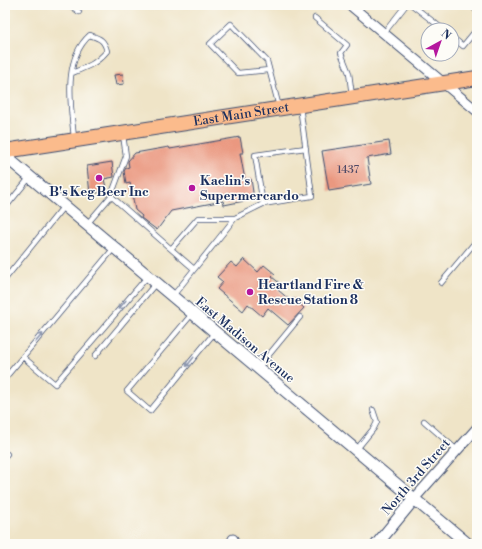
<svg xmlns="http://www.w3.org/2000/svg" width="482" height="549" font-family="'Libre Bodoni',serif">
<style>
.building{fill:#ea9880}
.lines{fill:none;stroke-linecap:round;stroke-linejoin:round}
.service-casing{stroke:#3b4a6e;stroke-width:6}
.minor-casing{stroke:#3b4a6e;stroke-width:11}
.tertiary-casing{stroke:#3b4a6e;stroke-width:13}
.primary-casing{stroke:#3b4a6e;stroke-width:16}
.service{stroke:#fff;stroke-width:4.5}
.minor{stroke:#fff;stroke-width:9}
.tertiary{stroke:#fff;stroke-width:11}
.primary{stroke:#fbbb8c;stroke-width:14}
.oneway{stroke:#8d97ae}
.poi-dot{fill:#b5179e;stroke:#fdfcf7;stroke-width:1.5}
.labels{text-anchor:middle;dominant-baseline:central;stroke-width:3;stroke-linejoin:round;paint-order:stroke}
.number-label{font-size:11px;fill:#4f4966}
.street-label{font-size:13px;fill:#1b2f5e;stroke:#fdfcf7}
.poi-label{font-size:13px;font-weight:bold;fill:#1b2f5e;stroke:#fdfcf7;text-anchor:start}
</style>
<rect width="100%" height="100%" fill="#fdfcf7"/>
<filter id="ink" filterUnits="userSpaceOnUse"><feTurbulence type="fractalNoise" baseFrequency=".025" numOctaves="2"/><feDisplacementMap in="SourceGraphic" scale="8" xChannelSelector="R" yChannelSelector="G"/><feConvolveMatrix kernelMatrix="1 2 1 2 8 2 1 2 1" color-interpolation-filters="sRGB"/></filter>
<filter id="wash" filterUnits="userSpaceOnUse"><feTurbulence type="fractalNoise" baseFrequency=".012" numOctaves="4" result="noise"/><feDisplacementMap in="SourceGraphic" scale="16" xChannelSelector="R" yChannelSelector="G"/><feGaussianBlur stdDeviation="0.9" result="paint"/><feColorMatrix in="noise" values="0 0 0 0 0 0 0 0 0 0 0 0 0 0 0 0 0 1.4 0 .05"/><feComposite in="paint" operator="in"/></filter>
<g filter="url(#wash)">
<rect width="100%" height="100%" fill="#efe4c7"/>
<g id="blocks">
<path class="building" d="M123 74 124 84 116 85 114 75Z
M240 137 243 153H240L245 180 251 179 253 192 249 200 224 205 223 201 171 211 157 230 141 218 142 216 135 210 130 183 126 184 124 171 126 168 129 167 128 161 135 153 169 147 170 149Z
M389 141 391 154 367 158 371 184 329 191 322 151Z
M112 162 114 177 104 179 106 188 103 192 90 194 87 166Z
M244 259 258 272 264 265 275 274 272 277 282 285 278 290 291 301 293 298 304 308 288 325 268 308 262 316 248 304 243 311 217 289 223 282 217 277 231 262 237 267Z"/>
</g>
</g>
<g filter="url(#ink)">
<use href="#blocks" fill-opacity="0" stroke="#3b4a6e" stroke-width="1"/>
<g class="lines">
<g class="service-casing">
<path id="service" d="M70 5 79 12
M412 5 444 30
M471 5 477 11
M315 18 347 45 341 53 349 73 352 96
M384 33 406 5
M452 37 463 46 477 29
M269 70 238 73 210 44 231 24 267 61 279 107
M72 73C87 67 96 64 107 51 104 40 101 39 90 35 62 60 71 106 74 138
M123 135 126 156 111 196 171 249
M263 204 255 155 306 148
M5 208 30 177
M87 224 111 196
M194 269 171 249 198 218H235
M5 279 64 206
M441 283 477 240
M172 297 235 218 263 204 312 196 300 106
M192 314 127 391 150 411 215 332
M95 356 156 283
M23 357 55 384 148 276
M258 368 300 317
M5 378 114 248
M424 421 458 451
M356 450 374 428 377 422 373 410
M5 456 7 454"/>
</g>
<g class="minor-casing">
<path id="minor" d="M350 5 477 111
M414 499 477 428
M231 544 233 539"/>
</g>
<g class="tertiary-casing">
<path id="tertiary" d="M5 156 468 544
M377 544 414 499"/>
</g>
<g class="primary-casing">
<g id="primary">
<path id="s1" d="M5 151 477 78"/>
</g>
</g>
<use href="#service" class="service"/>
<use href="#minor" class="minor"/>
<use href="#tertiary" class="tertiary"/>
<use href="#primary" class="primary"/>
</g>
<defs><path id="oneway-shaft" d="M-6 0H5M1.5-3L5.5 0L1.5 3" fill="none" stroke-width="1.6" stroke-linecap="round" stroke-linejoin="round"/></defs>
<g class="oneway">
<use href="#oneway-shaft" transform="translate(122 305) rotate(130)"/>
<use href="#oneway-shaft" transform="translate(39 338) rotate(-50)"/>
<use href="#oneway-shaft" transform="translate(190 362) rotate(129)"/>
</g>
</g>
<g class="poi-dot">
<circle cx="99" cy="178" r="4"/>
<circle cx="192" cy="188" r="4"/>
<circle cx="250" cy="292" r="4"/>
</g>
<g class="labels">
<g class="number-label">
<text x="348" y="170">1437</text>
</g>
<g class="street-label">
<text stroke="none"><textPath href="#s1" startOffset="239">East Main Street</textPath></text>
<text transform="translate(245 340) rotate(40)">East Madison Avenue</text>
<text transform="translate(416 477) rotate(-49)">North 3rd Street</text>
</g>
<g class="poi-label">
<text x="200" y="181">Kaelin's<tspan x="200" dy="15">Supermercardo</tspan></text>
<text x="99" y="192" text-anchor="middle">B's Keg Beer Inc</text>
<text x="258" y="285">Heartland Fire &amp;<tspan x="258" dy="15">Rescue Station 8</tspan></text>
</g>
</g>
<rect width="482" height="549" fill="none" stroke="#fdfcf7" stroke-width="20"/>
<g transform="translate(440 42) rotate(40)"><circle r="19" fill="#fdfcf7" stroke="#a3aaba"/>
<path d="M0-3L7 15L0 10L-7 15Z" fill="#b5179e"/>
<text y="-6" font-size="11" font-weight="bold" text-anchor="middle" fill="#1b2f5e">N</text>
</g>
</svg>
